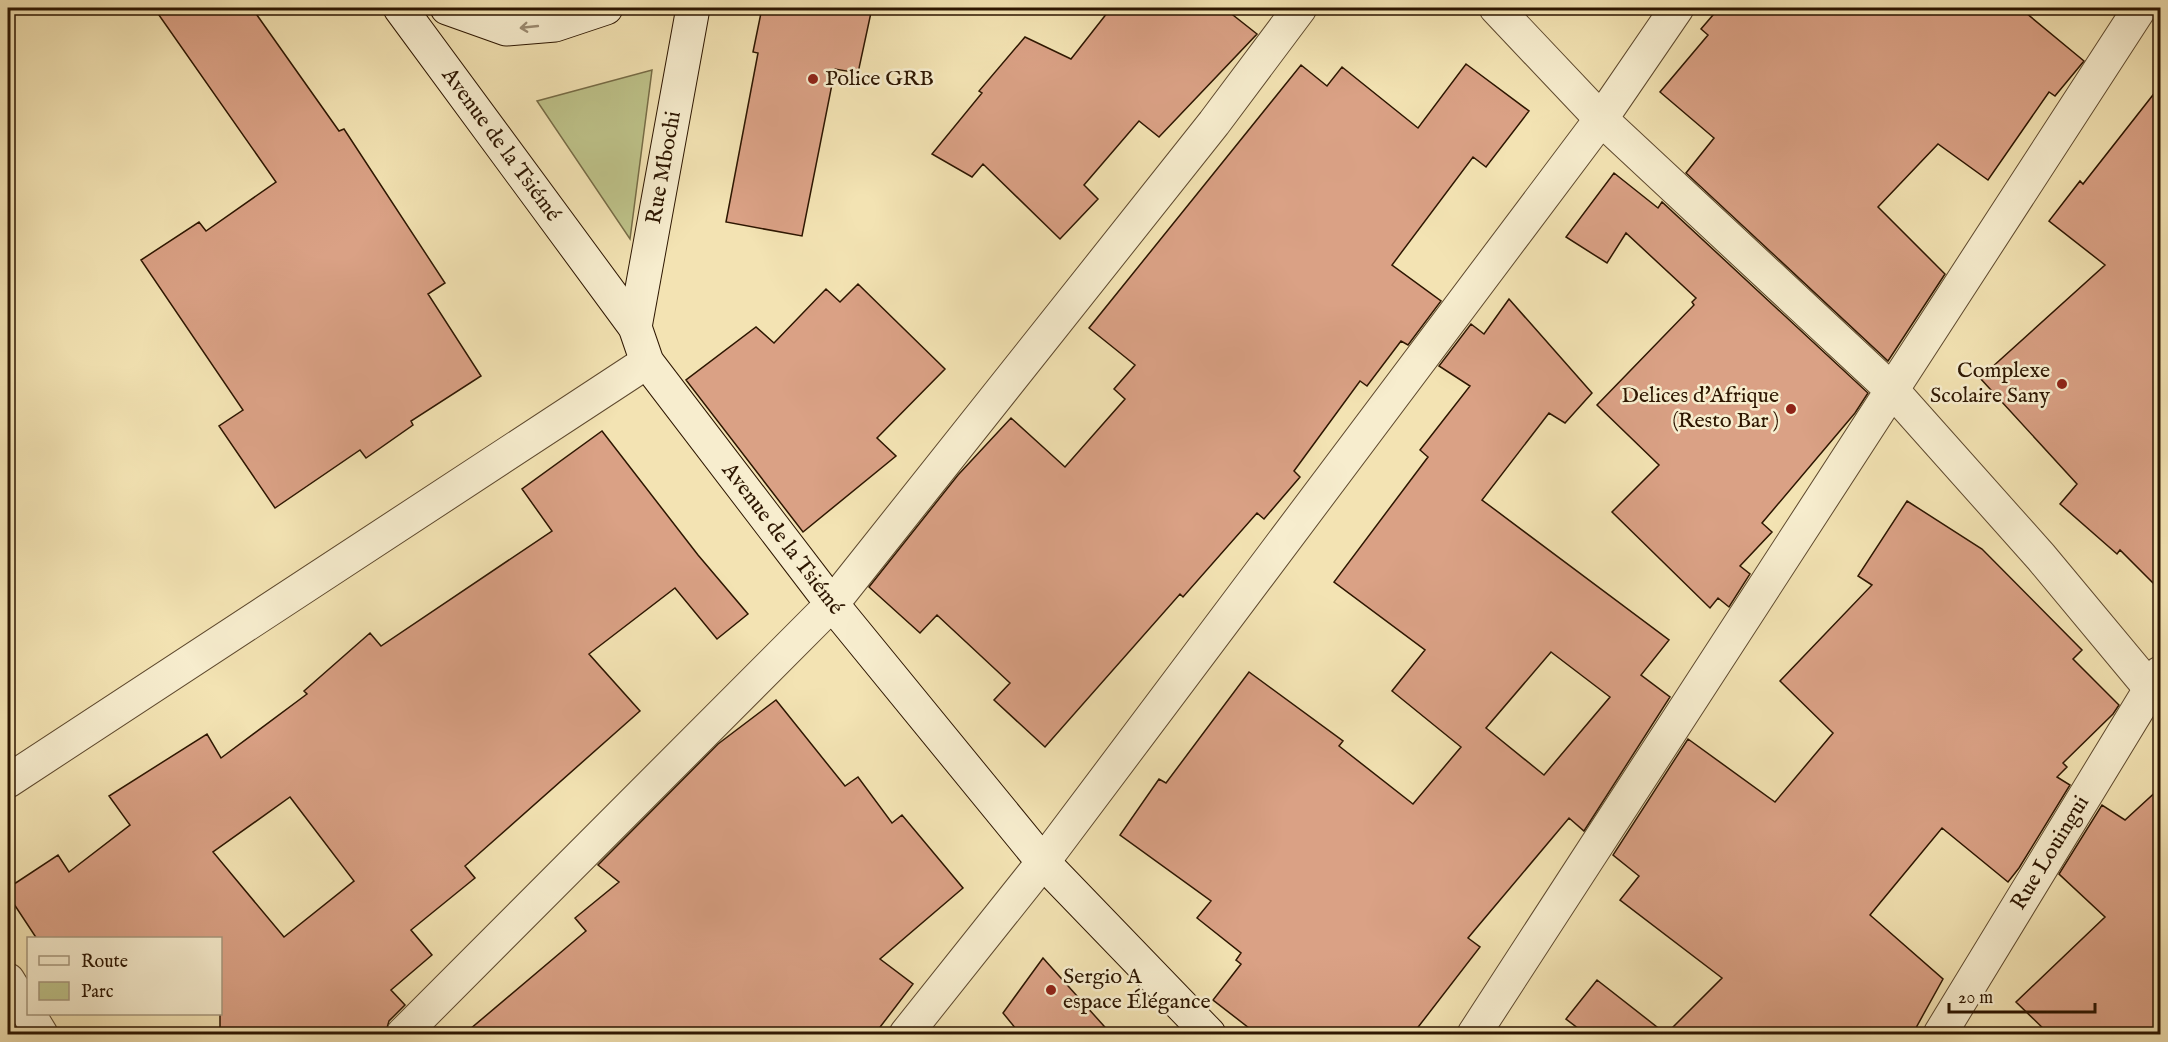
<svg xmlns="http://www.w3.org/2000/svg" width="2168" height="1042" font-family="'IM FELL English',serif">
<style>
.green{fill:#bec38a;stroke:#766c46;stroke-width:1.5}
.building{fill:#daa185;stroke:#2d1601;stroke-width:1.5;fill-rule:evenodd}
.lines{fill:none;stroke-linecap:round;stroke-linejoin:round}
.minor-casing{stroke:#5e492e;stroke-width:35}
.tertiary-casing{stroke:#5e492e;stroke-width:35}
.secondary-casing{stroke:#2d1601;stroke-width:35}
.minor{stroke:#f7edce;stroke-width:33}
.tertiary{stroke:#f7edce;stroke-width:33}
.secondary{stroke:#f7edce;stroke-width:33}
.oneway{stroke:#9c8c72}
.poi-dot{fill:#8f2418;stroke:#f7edce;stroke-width:2}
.labels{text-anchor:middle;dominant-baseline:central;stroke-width:5;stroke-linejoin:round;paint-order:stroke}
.poi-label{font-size:22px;fill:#2d1601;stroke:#f7edce;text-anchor:start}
.street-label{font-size:22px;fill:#2d1601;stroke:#f7edce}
</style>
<rect width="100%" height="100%" fill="#f3e3b3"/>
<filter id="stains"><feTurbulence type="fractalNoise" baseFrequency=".00333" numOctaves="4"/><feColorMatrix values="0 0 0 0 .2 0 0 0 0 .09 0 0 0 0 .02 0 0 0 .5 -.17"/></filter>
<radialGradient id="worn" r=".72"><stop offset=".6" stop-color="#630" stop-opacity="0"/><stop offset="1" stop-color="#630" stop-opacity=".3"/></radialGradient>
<path class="green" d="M652 70 630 239 537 101Z"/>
<path class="building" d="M154 8H252L339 131 344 129 445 283 428 294 481 376 411 421 413 425 366 458 360 450 275 508 219 426 243 410 141 260 199 222 206 231 276 182Z
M762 8H872L858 73 835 69 802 236 726 222 758 53 753 52Z
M1111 8H1224L1257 34 1159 137 1139 121 1084 185 1098 199 1060 239 983 164 972 177 932 154 982 93 979 91 1025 37 1071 59Z
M1719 8H2020L2084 61 2055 96 2049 92 1988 180 1938 144 1878 207 1945 274 1888 361 1686 173 1714 138 1660 92 1708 35 1701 29Z
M1466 64 1529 111 1486 167 1473 157 1392 265 1441 301 1408 345 1401 341 1367 386 1360 381 1294 471 1300 477 1264 519 1257 513 1183 597 1180 594 1045 747 994 700 1010 683 937 615 920 633 869 587 958 475 1011 418 1065 467 1125 399 1114 389 1135 365 1089 328 1301 65 1327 86 1342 67 1418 128Z
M2160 86V590L2120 550 2117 554 2060 504 2077 484 1980 378 2105 265 2049 221 2080 181 2083 184Z
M1614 173 1658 208 1662 202 1868 393 1855 413 1762 523 1772 532 1740 566 1750 574 1729 607 1718 598 1710 608 1612 512 1659 465 1597 405 1694 305 1692 302 1696 298 1626 233 1607 263 1566 237Z
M858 284 945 369 877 438 896 456 803 532 686 380 756 327 774 343 826 289 840 302Z
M1509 299 1592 393 1565 423 1549 413 1482 500 1669 640 1641 675 1670 697 1584 831 1569 818 1468 938 1480 947 1412 1035H1258L1213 1000 1241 964 1236 960 1241 953 1197 918 1211 901 1120 835 1159 779 1166 783 1249 672 1343 741 1339 746 1413 804 1461 747 1392 691 1425 650 1334 582 1428 457 1420 450 1470 386 1439 366 1471 324 1484 334ZM1551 652 1610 697 1544 775 1486 728Z
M602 431 698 555 748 614 717 639 675 588 589 654 640 711 465 866 475 878 411 930 432 955 391 990 405 1005 389 1021 385 1035H220V939H37L8 895V888L58 855 69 872 130 825 109 796 207 734 221 758 307 694 304 691 370 633 381 646 552 531 522 489ZM290 797 354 881 284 937 213 852Z
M1907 501 1982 549 2082 650 2073 659 2119 705 2113 714 2063 763 2067 767 2057 777 2070 785 2019 868 2008 882 1942 828 1870 915 1943 979 1912 1035H1587L1566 1019 1597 980 1666 1034 1722 978 1620 900 1639 876 1613 855 1688 739 1775 802 1833 733 1780 681 1872 585 1858 576Z
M776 700 845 786 858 777 892 823 902 815 963 888 880 959 913 984 874 1035H463L586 931 575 918 619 882 598 865 718 744Z
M2160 788V1035H2050L2016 1002 2105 917 2059 874 2102 805 2125 820Z
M1043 958 1112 1035H1021L1003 1013Z"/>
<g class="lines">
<g class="minor-casing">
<g id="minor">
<path d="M1496 8 1601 119 1893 391 2041 557 2160 700"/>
<path d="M8 781 647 362"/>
<path d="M1043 862 1601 119 1677 8"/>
<path d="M8 980 41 1034"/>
<path d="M403 1034 832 604 1214 123 1300 8"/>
<path d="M1474 1034 2140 8"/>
<path id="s1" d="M1940 1034 2160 673"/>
</g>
</g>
<g class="tertiary-casing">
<path id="tertiary" d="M906 1034 1043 862"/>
</g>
<g class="secondary-casing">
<g id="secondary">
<path id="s2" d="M400 8 635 327 647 362 832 604 1043 862 1209 1034"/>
<path d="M447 8 506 29 555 25 606 8"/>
<path id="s3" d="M635 327 693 8"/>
</g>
</g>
<use href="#minor" class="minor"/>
<use href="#tertiary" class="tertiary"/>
<use href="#secondary" class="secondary"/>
</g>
<defs><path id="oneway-shaft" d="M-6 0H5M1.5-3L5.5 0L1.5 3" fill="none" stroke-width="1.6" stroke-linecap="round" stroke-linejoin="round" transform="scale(1.5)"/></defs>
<use class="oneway" href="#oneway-shaft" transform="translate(529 27) rotate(174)"/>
<g class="poi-dot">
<circle cx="813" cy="79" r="6"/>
<circle cx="2062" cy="384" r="6"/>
<circle cx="1791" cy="409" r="6"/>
<circle cx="1051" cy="990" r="6"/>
</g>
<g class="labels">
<g class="poi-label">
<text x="825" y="79">Police GRB</text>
<text x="2050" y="371" text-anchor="end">Complexe<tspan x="2050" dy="25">Scolaire Sany</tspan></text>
<text x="1779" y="396" text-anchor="end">Delices d'Afrique<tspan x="1779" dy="25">(Resto Bar )</tspan></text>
<text x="1063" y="977">Sergio A<tspan x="1063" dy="25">espace Élégance</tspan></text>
</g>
<g class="street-label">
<text stroke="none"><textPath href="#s2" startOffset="170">Avenue de la Tsiémé</textPath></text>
<text stroke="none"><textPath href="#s3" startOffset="162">Rue Mbochi</textPath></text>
<text stroke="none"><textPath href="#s2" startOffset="656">Avenue de la Tsiémé</textPath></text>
<text stroke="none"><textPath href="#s1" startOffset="212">Rue Louingui</textPath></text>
</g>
</g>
<rect width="2168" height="1042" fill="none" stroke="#f3e3b3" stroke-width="30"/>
<rect x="9" y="9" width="2150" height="1024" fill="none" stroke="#2d1601" stroke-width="3"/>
<rect x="15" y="15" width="2138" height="1012" fill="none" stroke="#2d1601" stroke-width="1.5"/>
<rect x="27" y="937" width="195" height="78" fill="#f7edce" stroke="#a6977c" stroke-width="1.5"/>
<rect x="39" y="956" width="30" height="9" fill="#f7edce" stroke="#a6977c" stroke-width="1.5"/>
<text x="81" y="967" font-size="18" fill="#2d1601">Route</text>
<rect x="39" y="982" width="30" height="18" fill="#bec38a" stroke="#a6977c" stroke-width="1.5"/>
<text x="81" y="997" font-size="18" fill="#2d1601">Parc</text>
<path d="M1949 1003v9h146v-9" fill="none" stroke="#2d1601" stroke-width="3"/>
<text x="1958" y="1003" font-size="18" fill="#2d1601" stroke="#f7edce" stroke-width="4.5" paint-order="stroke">20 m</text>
<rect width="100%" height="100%" filter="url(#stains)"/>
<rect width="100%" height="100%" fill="url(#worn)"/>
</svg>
